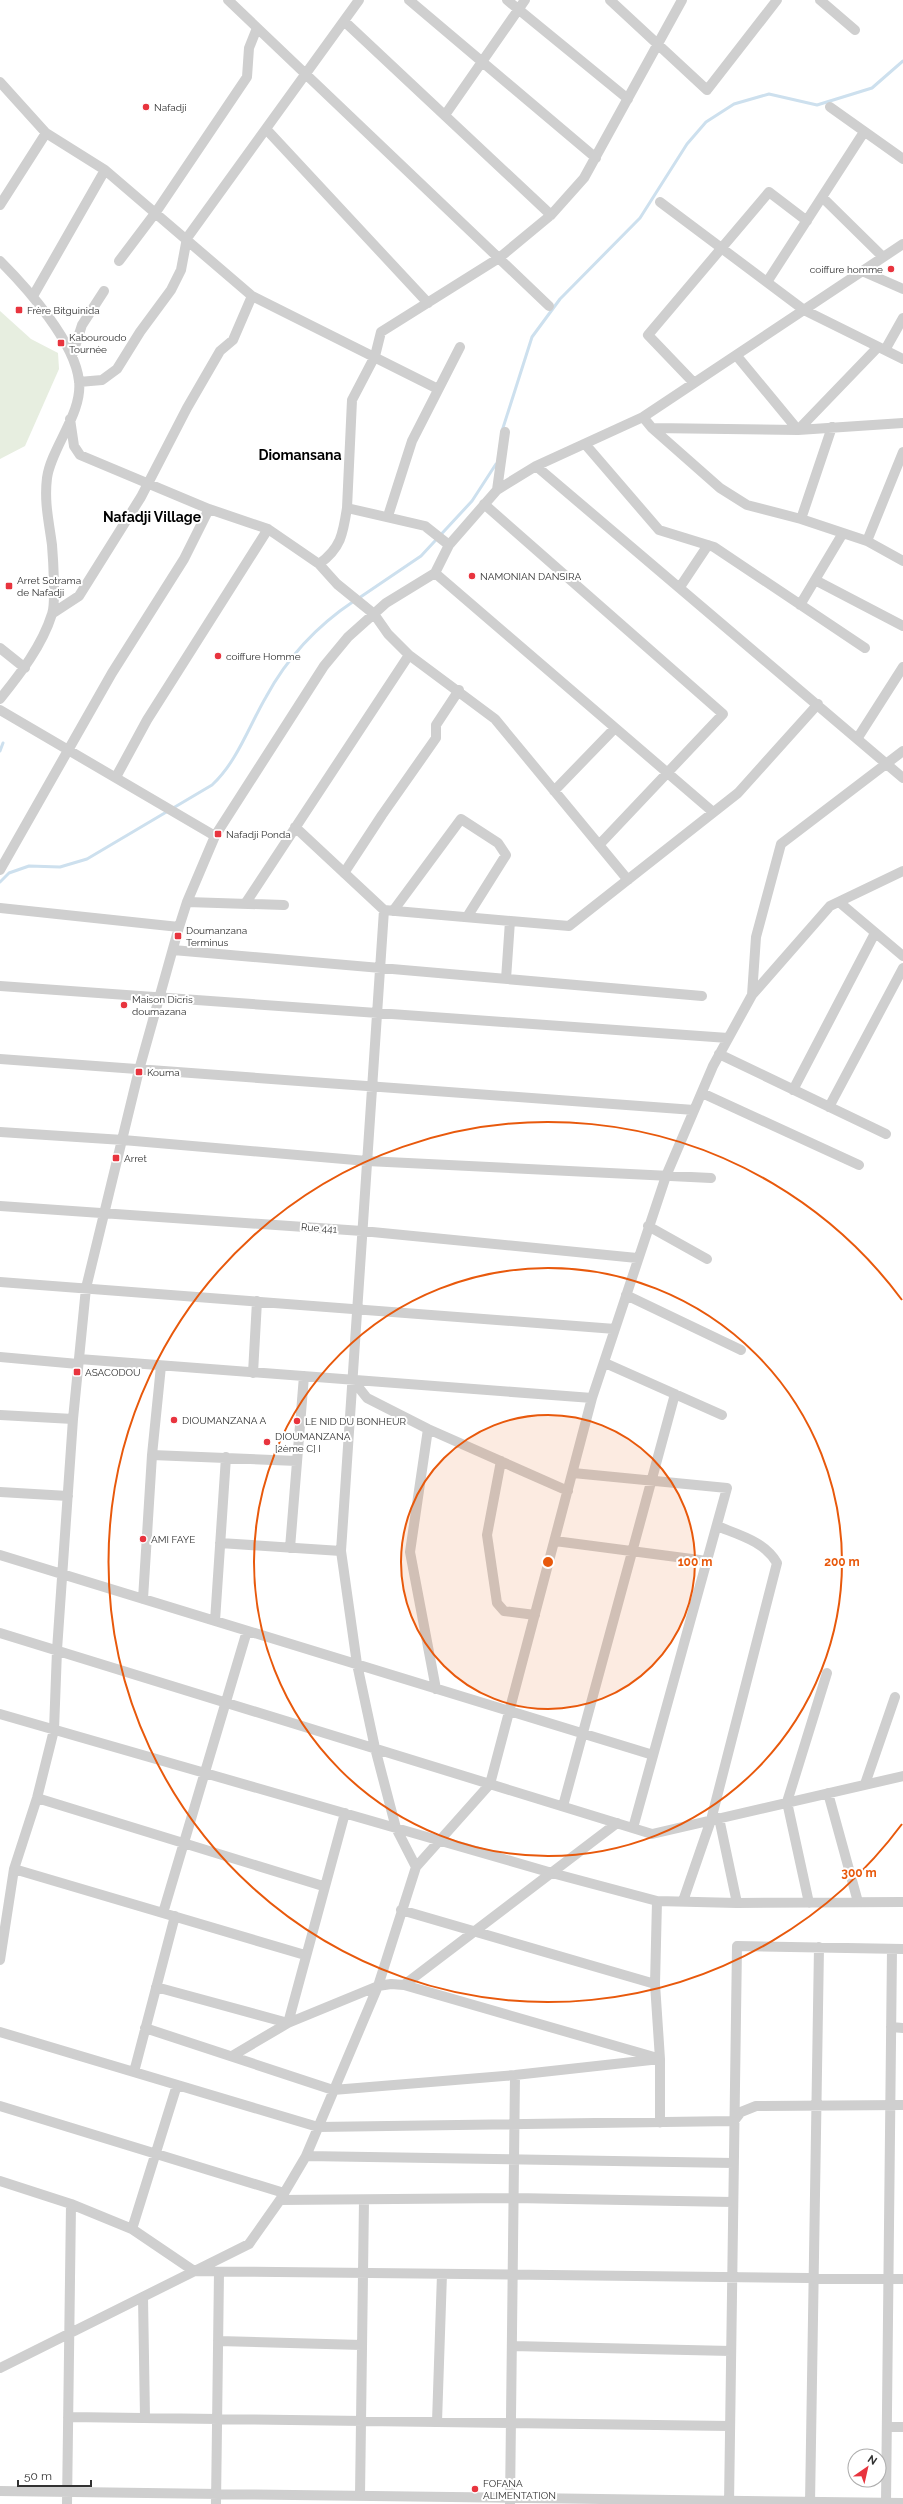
<svg xmlns="http://www.w3.org/2000/svg" width="903" height="2504" font-family="Raleway,sans-serif">
<style>
.green{fill:#e7eee0}
.lines{fill:none;stroke-linecap:round;stroke-linejoin:round}
.stream{stroke:#cde0ee;stroke-width:3}
.minor{stroke:#cfcfcf;stroke-width:10}
.ring{fill:none;stroke:#e8590c;stroke-width:2}
.poi-dot{fill:#e8343e;stroke:#fff;stroke-width:1.5}
.labels{text-anchor:middle;dominant-baseline:central;stroke-width:4;stroke-linejoin:round;paint-order:stroke}
.poi-label{font-size:10px;fill:#323232;stroke:#fff;text-anchor:start}
.street-label{font-size:10px;fill:#323232;stroke:#fff}
.district-label{font-size:14px;font-weight:bold;fill:#000;stroke:#fff}
.centre{fill:#e8590c;stroke:#fff;stroke-width:2}
.ring-label{font-size:12px;text-anchor:middle;font-weight:bold;fill:#e8590c;stroke:#fff;stroke-width:4;stroke-linejoin:round;paint-order:stroke}
</style>
<rect width="100%" height="100%" fill="#fff"/>
<path class="green" d="M0 311 31 339 58 353 59 369 25 446 0 459Z"/>
<g class="lines">
<path class="stream" d="M502 431 532 337 560 299 640 218 687 144 706 122 734 104 769 94 817 105 872 88 903 61
M359 598 421 556 472 501 496 464
M0 751 3 743
M0 882 9 873 29 866 60 867 87 859 212 785C237 762 249 726 266 697 287 658 318 625 354 601"/>
<path class="minor" d="M228 0 549 306
M409 0 596 158
M507 0 628 99
M610 0 707 90 777 0
M820 0 855 30
M344 21 551 215
M0 82 46 133 105 170 252 296 438 389
M830 107 903 159
M445 115 525 0
M266 129 428 303
M822 197 883 257
M660 202 804 310 903 359
M0 205 46 133
M0 261C27 288 75 342 79 381 83 413 51 448 47 478 44 502 49 522 52 545 53 557 56 604 52 614 42 646 20 674 0 699
M119 261 156 212 247 77 249 48 257 28
M862 271 903 289
M767 282 864 132
M33 296 105 170
M885 350 903 318
M736 355 798 430 878 347
M72 356 82 325 104 291
M79 382 102 380 117 369 140 332 171 290 181 270 187 238 359 0
M694 383 648 335 769 192 807 221
M643 417 652 428 720 488 747 505 801 519 867 541 903 561
M70 419 74 446 80 455 209 509 268 529 319 564 337 584 374 614 388 634 409 655 495 719 628 880
M652 428 798 430 903 423
M585 444 659 530 714 547 865 648
M536 466 903 778
M497 490 505 432
M484 504 723 714 599 845
M388 516 412 441 460 347
M801 519 832 427
M867 541 903 452
M449 545 425 526 347 508 352 400 375 356 381 332 499 258 551 215 584 178 682 0
M319 564C341 548 343 534 347 508
M435 573 713 812
M815 580 903 626
M680 587 708 545
M800 605 843 533
M53 613 79 596 141 497 187 408 220 351 233 340 252 296
M0 648 25 668
M0 710 215 836
M857 739 903 667
M116 777 147 720 268 529
M554 791 615 728
M295 827 384 910 569 926 738 793 818 704
M0 870 112 673 184 559 209 509
M344 873 382 815 436 738V725L459 690
M187 902 284 905
M839 902 903 956
M245 904 409 655
M0 908 179 927
M384 910 341 1551 357 1664 375 1748 396 1828 416 1867
M393 911 461 819 498 843 506 855 467 917
M173 950 702 996
M506 979 510 921
M0 986 728 1038
M752 995 756 937 781 844 903 751
M719 1054 886 1134
M0 1059 694 1110
M793 1090 875 933
M702 1093 859 1165
M829 1107 903 968
M0 1132 123 1140 367 1161 711 1178
M0 1206 362 1231 637 1258
M648 1226 707 1259
M0 1282 615 1329
M626 1295 741 1350
M0 1357 78 1364
M79 1359 592 1398
M605 1363 722 1415
M253 1373 257 1301
M352 1379 367 1398 428 1429 568 1491
M0 1415 73 1419
M428 1429 410 1552 436 1689
M152 1455 297 1461
M501 1461 487 1535 497 1603 504 1611 535 1615
M573 1473 727 1488 633 1828
M0 1492 68 1496
M555 1541 707 1561
M220 1543 341 1551
M290 1548 304 1376
M0 1555 653 1755
M143 1599 152 1455 161 1366
M215 1621 226 1457
M0 1633 652 1834 903 1776
M0 1714 552 1873 657 1901 737 1903 903 1902
M865 1784 895 1697
M828 1793 858 1902
M37 1798 323 1886
M563 1806 675 1394
M719 1818 737 1903
M14 1869 305 1955
M657 1901 655 1984 660 2059V2123
M683 1901 711 1820 777 1563C764 1541 739 1535 717 1526
M809 1903 787 1802 827 1673
M401 1910 655 1984
M163 1913 247 1631
M0 1960 14 1869 37 1798 54 1730 57 1650 73 1419 86 1288 139 1070 179 927 187 902 215 836 324 666 348 637 386 603 435 573 449 545 497 490 536 466 643 417 903 244
M404 1985 617 1823
M156 1987 288 2023 345 1813
M891 2027 903 2028
M145 2028 333 2090 515 2075 660 2059
M0 2032 318 2127 734 2121 741 2112 756 2106 903 2105
M232 2056 288 2023 378 1986 391 1984 404 1985 654 2057
M134 2072 175 1916
M0 2106 284 2193
M306 2156 734 2163
M0 2181 71 2204 132 2229 194 2271 903 2279
M280 2200 514 2198 733 2202
M132 2229 177 2085
M143 2297 145 2418
M218 2341 362 2345
M512 2346 731 2351
M0 2368 249 2244 280 2200 306 2156 378 1986 416 1867 490 1784 592 1398 666 1176 713 1066 752 995 830 906 903 871
M68 2417 730 2426
M437 2422 442 2274
M887 2427H903
M0 2491 903 2503
M360 2496 364 2200
M510 2503 515 2075
M886 2503 892 1949
M67 2504 71 2204
M216 2504 219 2272
M729 2504 737 1946 903 1949
M810 2504 819 1947"/>
</g>
<circle cx="548" cy="1562" r="147" fill="#e8590c" fill-opacity=".12"/>
<g class="ring">
<circle cx="548" cy="1562" r="147"/>
<circle cx="548" cy="1562" r="294"/>
<path d="M902 1824A440 440 0 1 1 902 1300"/>
</g>
<g class="poi-dot">
<circle cx="146" cy="107" r="4"/>
<circle cx="891" cy="269" r="4"/>
<rect x="15" y="306" width="8" height="8" rx="2"/>
<rect x="57" y="339" width="8" height="8" rx="2"/>
<circle cx="472" cy="576" r="4"/>
<rect x="5" y="582" width="8" height="8" rx="2"/>
<circle cx="218" cy="656" r="4"/>
<rect x="214" y="830" width="8" height="8" rx="2"/>
<rect x="174" y="932" width="8" height="8" rx="2"/>
<circle cx="124" cy="1005" r="4"/>
<rect x="135" y="1068" width="8" height="8" rx="2"/>
<rect x="112" y="1154" width="8" height="8" rx="2"/>
<rect x="73" y="1368" width="8" height="8" rx="2"/>
<circle cx="174" cy="1420" r="4"/>
<circle cx="297" cy="1421" r="4"/>
<circle cx="267" cy="1442" r="4"/>
<circle cx="143" cy="1539" r="4"/>
<circle cx="475" cy="2489" r="4"/>
</g>
<g class="labels">
<g class="poi-label">
<text x="154" y="107">Nafadji</text>
<text x="883" y="269" text-anchor="end">coiffure homme</text>
<text x="27" y="310">Frère Bitguinida</text>
<text x="69" y="337">Kabouroudo<tspan x="69" dy="12">Tournée</tspan></text>
<text x="480" y="576">NAMONIAN DANSIRA</text>
<text x="17" y="580">Arret Sotrama<tspan x="17" dy="12">de Nafadji</tspan></text>
<text x="226" y="656">coiffure Homme</text>
<text x="226" y="834">Nafadji Ponda</text>
<text x="186" y="930">Doumanzana<tspan x="186" dy="12">Terminus</tspan></text>
<text x="132" y="999">Maison Dicris<tspan x="132" dy="12">doumazana</tspan></text>
<text x="147" y="1072">Kouma</text>
<text x="124" y="1158">Arret</text>
<text x="85" y="1372">ASACODOU</text>
<text x="182" y="1420">DIOUMANZANA A</text>
<text x="305" y="1421">LE NID DU BONHEUR</text>
<text x="275" y="1436">DIOUMANZANA<tspan x="275" dy="12">[2ème C] I</tspan></text>
<text x="151" y="1539">AMI FAYE</text>
<text x="483" y="2483">FOFANA<tspan x="483" dy="12">ALIMENTATION</tspan></text>
</g>
<g class="street-label">
<text transform="translate(319 1228) rotate(4)">Rue 441</text>
</g>
<g class="district-label">
<text x="300" y="455">Diomansana</text>
<text x="152" y="517">Nafadji Village</text>
</g>
</g>
<circle cx="548" cy="1562" r="6" class="centre"/>
<g class="ring-label">
<text x="695" y="1566">100 m</text>
<text x="842" y="1566">200 m</text>
<text x="859" y="1877">300 m</text>
</g>
<g transform="translate(867 2468) rotate(34)"><circle r="19" fill="#ffffff" stroke="#adadad"/>
<path d="M0-3L7 15L0 10L-7 15Z" fill="#e8343e"/>
<text y="-6" font-size="11" font-weight="bold" text-anchor="middle" fill="#323232">N</text>
</g>
<path d="M18 2480v6h73v-6" fill="none" stroke="#323232" stroke-width="2"/>
<text x="24" y="2480" font-size="12" fill="#323232" stroke="#ffffff" stroke-width="3" paint-order="stroke">50 m</text>
</svg>
